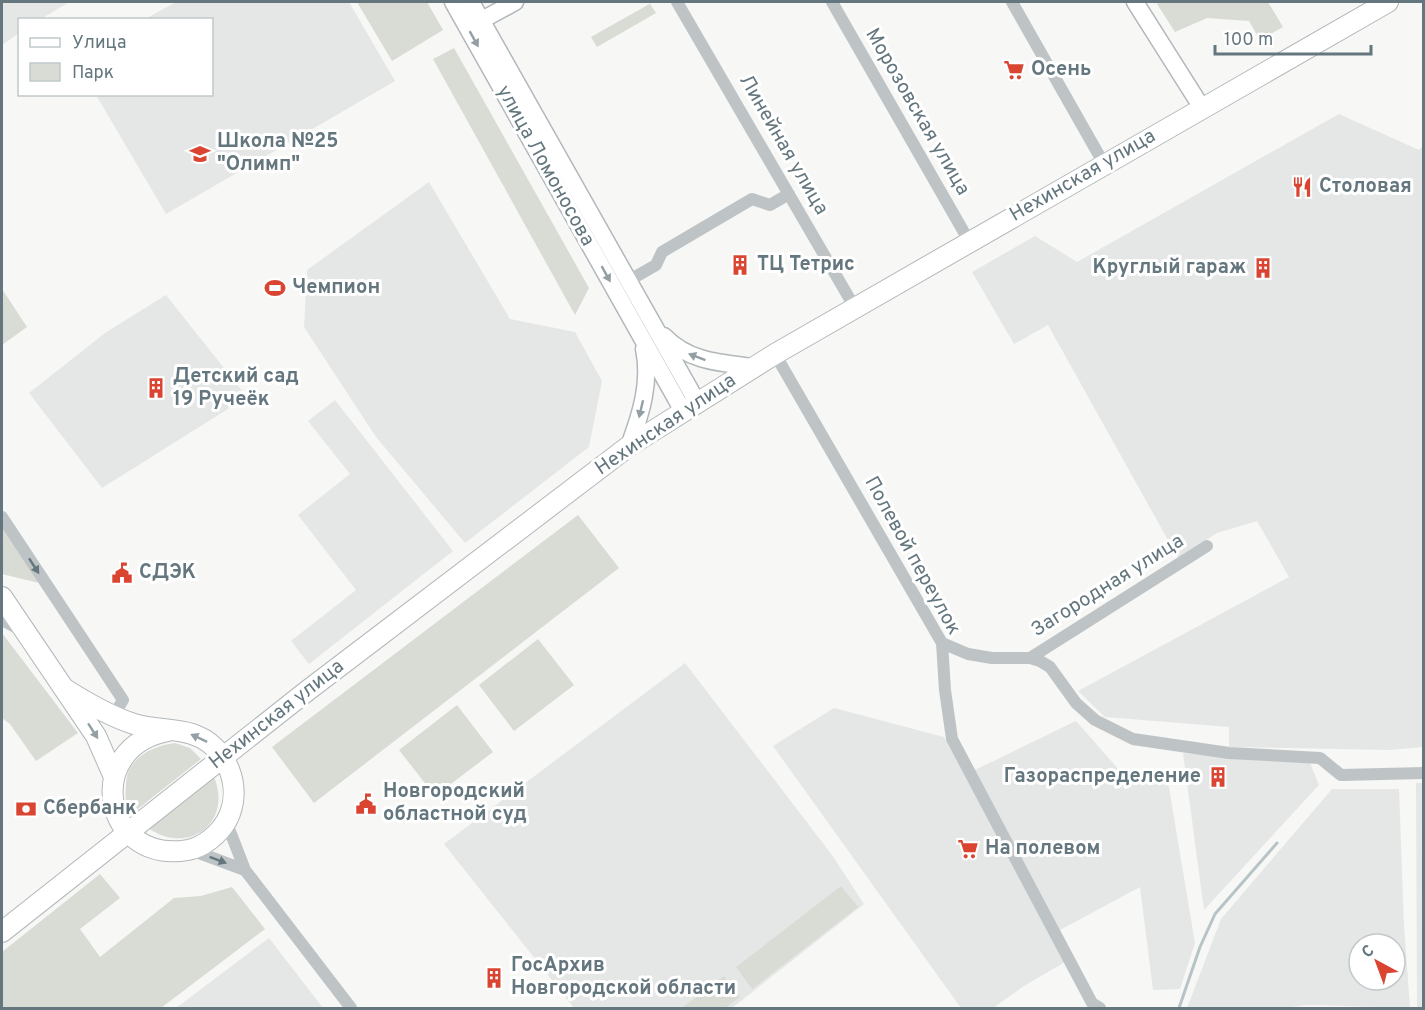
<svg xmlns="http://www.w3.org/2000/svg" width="1425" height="1010" font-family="Overpass,sans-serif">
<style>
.built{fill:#e5e7e6;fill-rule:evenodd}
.green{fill:#d8dcd4}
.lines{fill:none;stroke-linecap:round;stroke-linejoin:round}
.stream{stroke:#b7c4c7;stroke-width:3}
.secondary-casing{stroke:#b1b8bb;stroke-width:19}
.primary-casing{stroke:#b2b8bb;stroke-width:22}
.street{stroke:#bec4c6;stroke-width:12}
.secondary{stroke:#fff;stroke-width:16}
.primary{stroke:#fff;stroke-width:20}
.oneway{fill:#929fa5}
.oneway2{fill:#64767e}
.labels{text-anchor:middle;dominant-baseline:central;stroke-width:6;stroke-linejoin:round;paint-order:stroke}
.poi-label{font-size:20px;font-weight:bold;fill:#64767e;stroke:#fff;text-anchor:start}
.street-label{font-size:20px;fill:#64767e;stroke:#fff}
</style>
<rect width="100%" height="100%" fill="#f7f7f5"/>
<path class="built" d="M2 2H69L41 19 20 20 19 33 2 45Z
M176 2H349L395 81 166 214 96 95 212 94V20L145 19Z
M1339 114 1419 150 1423 146V747L1390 750 1229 747V727L1105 717 1078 691 1289 577 1257 521 1217 533 1178 558 1048 325 1014 344 972 272 1035 236 1077 262Z
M429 182 510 319 575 332 602 381 589 447 465 543 376 437 304 327 307 270Z
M166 295 247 397 102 488 29 393 105 333Z
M335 400 453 551 309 664 291 641 356 590 298 515 350 474 308 421Z
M685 663 832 855 864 904 732 1008H574L444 844Z
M834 708 944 737 1065 962 1024 986 993 1008H961L773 746Z
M1076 721 1121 772 1166 770 1195 943 1180 989 1153 990 1140 887 1060 930 975 770Z
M1183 753 1310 763 1319 785 1204 910Z
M1416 783H1424L1423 1008H1417Z
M1332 789H1399L1404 925 1410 1008 1308 1005 1283 1008H1187L1221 919ZM1359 944H1395V980H1359Z
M269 938 323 1008H176Z"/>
<path class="green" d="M357 2H427L443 30 392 61Z
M653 2 650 4 656 13 597 47 591 37Z
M1159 2H1268L1283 27 1260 40 1249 21 1207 18 1175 32 1157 4Z
M454 48 589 288 575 315 433 59Z
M2 289 27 327 2 345Z
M578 515 619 568 314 803 272 747Z
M2 526 39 583 2 574Z
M2 633 78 733 36 761 10 724 2 718Z
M538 639 574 685 514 731 479 685Z
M457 705 493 752 435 796 399 750Z
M175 743 190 748 201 759 134 812C132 809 128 804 126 800 125 796 126 790 126 786 126 758 152 746 175 743Z
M214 777C233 823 188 856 148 828Z
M100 874 120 898 80 929 100 957 174 898 201 896 232 887 265 929 161 1008H2V952Z
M841 886 858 907 752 989 736 967Z
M724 976 740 997 725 1008H682Z"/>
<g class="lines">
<path class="stream" d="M1179 1008 1200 947 1215 914 1277 843"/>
<g class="secondary-casing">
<path id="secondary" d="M453 2 683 411
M471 2 697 402
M1135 2 1202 108
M482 20 515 2
M664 336C689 362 721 363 754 367
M629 446C641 414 651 382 644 349"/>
</g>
<g class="primary-casing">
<path id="primary" d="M2 597 96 736 114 777
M65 689C87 703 109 716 134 724 153 730 174 728 192 734 227 745 244 788 227 820 219 834 204 847 188 850 102 865 82 747 168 731
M2 932 307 691 629 446 775 354 1388 2"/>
</g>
<path class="street" d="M677 2 855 308
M832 2 969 241
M1012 2 1104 164
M628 281 656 265 662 252 752 199 770 205 789 194
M775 354 942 643 945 690 952 739 1092 1003 1100 1008
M2 517 123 700 113 717
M2 620 21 630
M942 643 968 654 992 658H1030L1040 661 1050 667 1076 703 1095 720 1133 739 1229 753 1320 758 1341 775 1424 773
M1030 658 1207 546
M226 821 245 870 351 1008
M191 850 245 870"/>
<use href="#secondary" class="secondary"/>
<use href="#primary" class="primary"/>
</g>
<defs><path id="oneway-solid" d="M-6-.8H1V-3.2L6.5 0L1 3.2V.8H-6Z" transform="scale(1.5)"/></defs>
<g class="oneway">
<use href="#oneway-solid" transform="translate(474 39) rotate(61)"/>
<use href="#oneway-solid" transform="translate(606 274) rotate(61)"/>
<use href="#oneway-solid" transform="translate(697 357) rotate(-159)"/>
<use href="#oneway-solid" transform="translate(641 409) rotate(103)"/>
<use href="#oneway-solid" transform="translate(93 731) rotate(57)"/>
<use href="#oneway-solid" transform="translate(199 738) rotate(-155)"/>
</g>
<g class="oneway2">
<use href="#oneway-solid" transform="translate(34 566) rotate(57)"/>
<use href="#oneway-solid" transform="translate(218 860) rotate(21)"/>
</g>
<defs>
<g id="supermarket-bare" transform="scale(1.62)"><path d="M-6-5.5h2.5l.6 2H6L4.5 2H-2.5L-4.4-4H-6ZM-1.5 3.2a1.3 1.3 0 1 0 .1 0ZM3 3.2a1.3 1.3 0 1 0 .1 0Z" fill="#da4532" stroke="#fff" stroke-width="2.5" paint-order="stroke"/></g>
<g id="school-bare" transform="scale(1.62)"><path d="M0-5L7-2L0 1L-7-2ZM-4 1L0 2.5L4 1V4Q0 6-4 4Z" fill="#da4532" stroke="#fff" stroke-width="2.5" paint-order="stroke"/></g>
<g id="restaurant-bare" transform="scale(1.62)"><path d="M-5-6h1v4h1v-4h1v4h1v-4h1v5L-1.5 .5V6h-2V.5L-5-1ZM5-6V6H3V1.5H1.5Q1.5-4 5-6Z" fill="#da4532" stroke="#fff" stroke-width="2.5" paint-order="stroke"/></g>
<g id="building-bare" transform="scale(1.62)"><path d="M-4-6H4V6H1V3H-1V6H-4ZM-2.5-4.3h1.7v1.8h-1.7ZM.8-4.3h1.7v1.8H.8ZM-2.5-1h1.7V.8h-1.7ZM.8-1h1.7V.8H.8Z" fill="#da4532" stroke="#fff" stroke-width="2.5" paint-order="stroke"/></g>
<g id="stadium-bare" transform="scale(1.62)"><path d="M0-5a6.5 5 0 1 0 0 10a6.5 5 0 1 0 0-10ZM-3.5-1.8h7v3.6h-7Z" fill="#da4532" stroke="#fff" stroke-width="2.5" paint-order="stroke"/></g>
<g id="civic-bare" transform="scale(1.62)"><path d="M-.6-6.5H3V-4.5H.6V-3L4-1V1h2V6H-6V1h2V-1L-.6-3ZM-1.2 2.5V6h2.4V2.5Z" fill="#da4532" stroke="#fff" stroke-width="2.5" paint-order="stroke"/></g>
<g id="bank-bare" transform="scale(1.62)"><path d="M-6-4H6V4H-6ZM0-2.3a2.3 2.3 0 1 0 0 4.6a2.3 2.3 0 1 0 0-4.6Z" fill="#da4532" stroke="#fff" stroke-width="2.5" paint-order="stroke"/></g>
</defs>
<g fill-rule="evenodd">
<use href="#supermarket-bare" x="1014" y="70"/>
<use href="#school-bare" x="200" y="154"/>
<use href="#restaurant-bare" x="1302" y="187"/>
<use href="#building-bare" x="740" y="265"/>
<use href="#building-bare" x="1263" y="268"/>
<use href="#stadium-bare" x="275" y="288"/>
<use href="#building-bare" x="156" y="388"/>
<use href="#civic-bare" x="122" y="573"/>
<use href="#building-bare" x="1218" y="777"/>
<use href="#civic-bare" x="366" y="804"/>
<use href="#bank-bare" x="26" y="809"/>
<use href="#supermarket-bare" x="968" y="849"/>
<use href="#building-bare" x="494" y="978"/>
</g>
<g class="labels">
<g class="poi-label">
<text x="1031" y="70">Осень</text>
<text x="217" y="142">Школа №25<tspan x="217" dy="23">"Олимп"</tspan></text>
<text x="1319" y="187">Столовая</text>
<text x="757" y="265">ТЦ Тетрис</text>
<text x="1246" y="268" text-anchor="end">Круглый гараж</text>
<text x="292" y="288">Чемпион</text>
<text x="173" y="377">Детский сад<tspan x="173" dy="23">19 Ручеёк</tspan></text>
<text x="139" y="573">СДЭК</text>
<text x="1201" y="777" text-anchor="end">Газораспределение</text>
<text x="383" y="792">Новгородский<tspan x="383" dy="23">областной суд</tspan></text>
<text x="43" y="809">Сбербанк</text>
<text x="985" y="849">На полевом</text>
<text x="511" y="966">ГосАрхив<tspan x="511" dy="23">Новгородской области</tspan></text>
</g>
<g class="street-label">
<text transform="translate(917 112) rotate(60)">Морозовская улица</text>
<text transform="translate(783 145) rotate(60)">Линейная улица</text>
<text transform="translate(545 166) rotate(61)">улица Ломоносова</text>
<text transform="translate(1083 176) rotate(-30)">Нехинская улица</text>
<text transform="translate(666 425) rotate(-34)">Нехинская улица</text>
<text transform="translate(912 556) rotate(61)">Полевой переулок</text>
<text transform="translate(1108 586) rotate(-32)">Загородная улица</text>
<text transform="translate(277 715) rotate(-38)">Нехинская улица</text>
</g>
</g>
<rect width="1425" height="1010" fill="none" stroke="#64767e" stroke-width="6"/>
<rect x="18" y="18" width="195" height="78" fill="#ffffff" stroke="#c1c8cb" stroke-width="1.5"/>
<rect x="30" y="38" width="30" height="9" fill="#ffffff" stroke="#c1c8cb" stroke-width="1.5"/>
<text x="72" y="48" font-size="18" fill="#64767e">Улица</text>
<rect x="30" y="63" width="30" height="18" fill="#d8dcd4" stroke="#c1c8cb" stroke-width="1.5"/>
<text x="72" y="78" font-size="18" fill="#64767e">Парк</text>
<g transform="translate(1377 962) rotate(319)"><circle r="28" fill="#ffffff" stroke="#c1c8cb" stroke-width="1.5"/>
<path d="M0-4.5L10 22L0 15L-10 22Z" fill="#da4532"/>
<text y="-9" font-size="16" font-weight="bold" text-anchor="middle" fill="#64767e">С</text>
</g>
<path d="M1215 45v9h156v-9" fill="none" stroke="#64767e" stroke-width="3"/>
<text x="1224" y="45" font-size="18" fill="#64767e" stroke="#ffffff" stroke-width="4.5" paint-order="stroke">100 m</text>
</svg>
